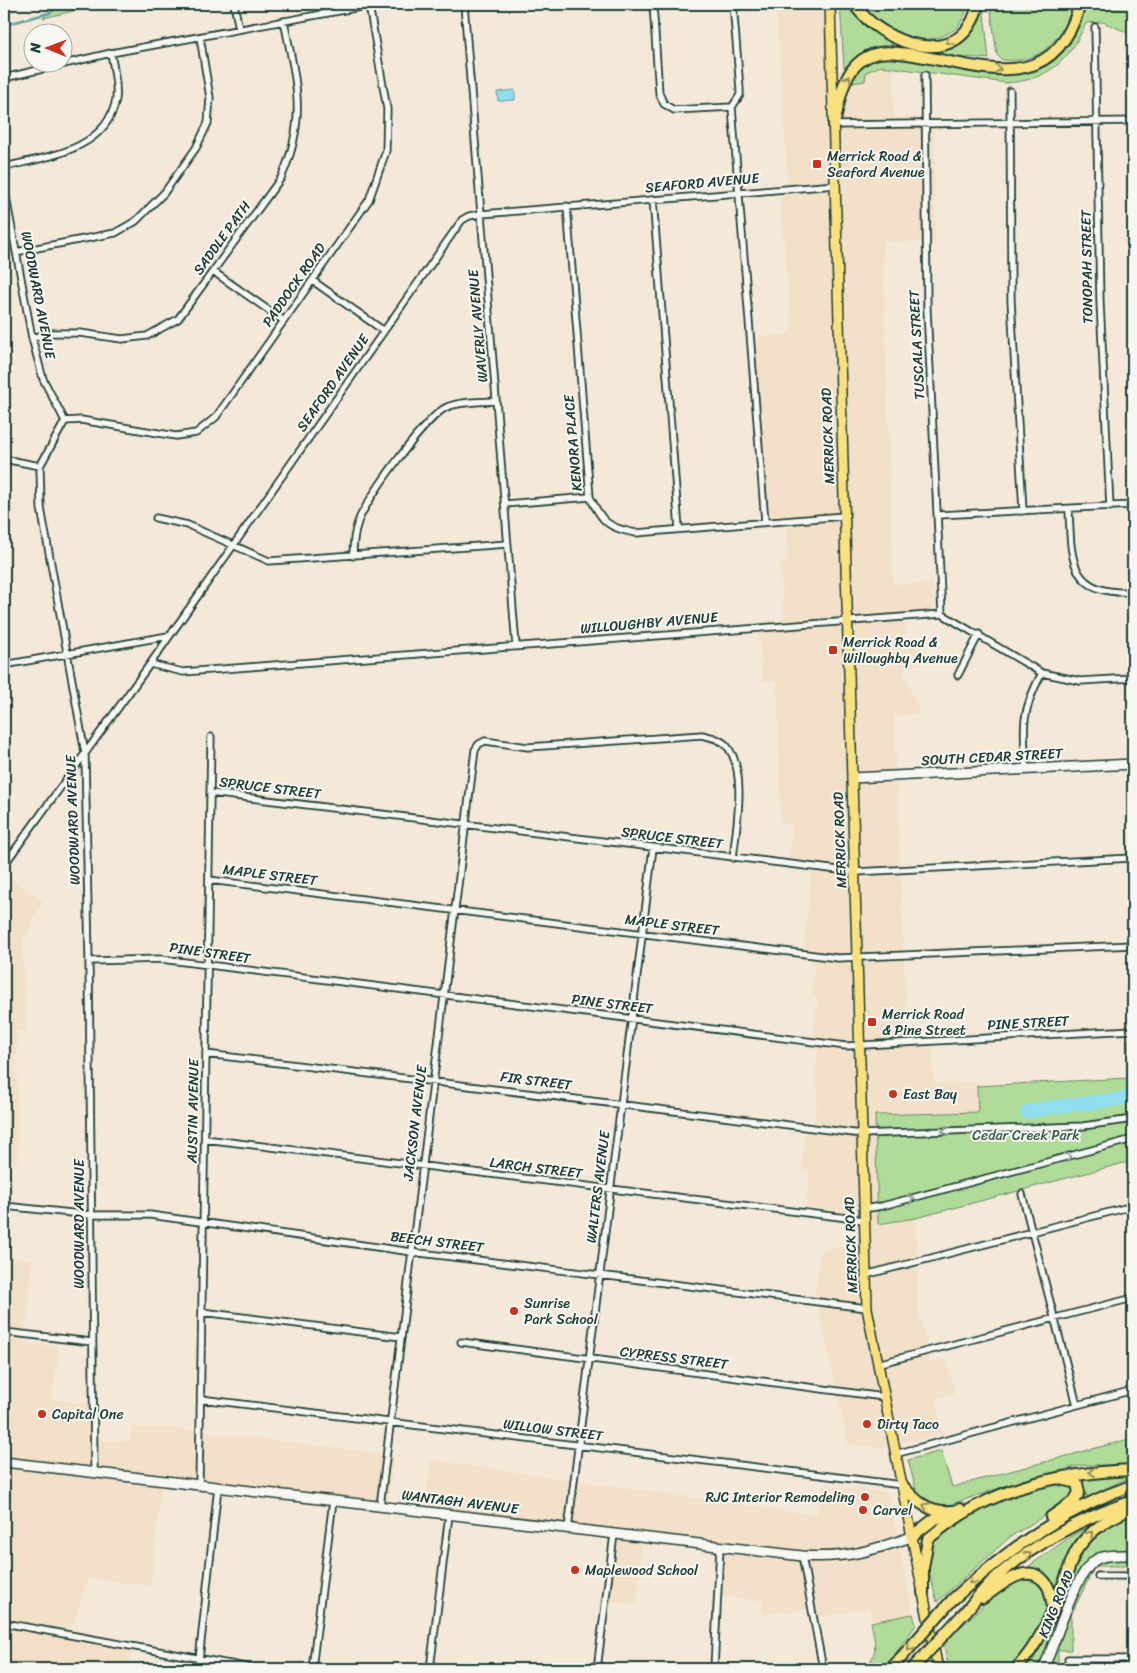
<svg xmlns="http://www.w3.org/2000/svg" width="1137" height="1673" font-family="Sriracha,sans-serif">
<style>
.built{fill:#f3e0c8}
.green{fill:#b0db99;stroke:#688c66}
.water{fill:#91def0;stroke:#639ea5}
.lines{fill:none;stroke-linecap:round;stroke-linejoin:round}
.stream{stroke:#639ea5;stroke-width:2.5}
.river{stroke:#91def0;stroke-width:14}
.street-casing{stroke:#1f3d34;stroke-width:9}
.secondary-casing{stroke:#1f3d34;stroke-width:12}
.primary-casing{stroke:#1f3d34;stroke-width:12}
.highway-casing{stroke:#1f3d34;stroke-width:14}
.street{stroke:#f6f6f2;stroke-width:5.5}
.secondary{stroke:#f6f6f2;stroke-width:9}
.primary{stroke:#fae180;stroke-width:9}
.highway{stroke:#fae180;stroke-width:10}
.highway-bridge-casing{stroke:#1f3d34;stroke-width:14;stroke-linecap:butt}
.highway-bridge{stroke:#fae180;stroke-width:10}
.oneway{stroke:#8c8f5a}
.oneway2{stroke:#8a9a93}
.poi-dot{fill:#c8321e;stroke:#f6f6f2;stroke-width:2}
.labels{text-anchor:middle;dominant-baseline:central;stroke-width:4;stroke-linejoin:round;paint-order:stroke}
.poi-label{font-size:14px;fill:#1f3d34;stroke:#f6f6f2;text-anchor:start}
.street-label{font-size:14px;fill:#1f3d34;stroke:#f6f6f2}
.park-label{font-size:14px;fill:#3c5d48;stroke:#f6f6f2}
</style>
<rect width="100%" height="100%" fill="#f4e9d9"/>
<filter id="ink" filterUnits="userSpaceOnUse"><feTurbulence type="fractalNoise" baseFrequency=".02" numOctaves="2"/><feDisplacementMap in="SourceGraphic" scale="10" xChannelSelector="R" yChannelSelector="G"/><feConvolveMatrix kernelMatrix="1 2 1 2 8 2 1 2 1" color-interpolation-filters="sRGB"/></filter>
<g filter="url(#ink)">
<path class="built" d="M776 4H835L837 70 893 67 894 117H934L935 242H883L893 584 933 583 934 611 904 612 906 642 925 641 926 659 903 670 920 714 894 716 907 1038 932 1037 934 1083 977 1082 979 1112 875 1115 878 1224 916 1218 918 1306 930 1362 946 1358 955 1393 936 1398 943 1434 879 1448 848 1444 815 1294 820 1251 854 1244 853 1213 806 1207 810 1172 801 1171 806 1123H814L819 1086 815 1085 818 1038 813 1037 818 998 811 997 816 951 803 949 813 865 789 861 792 824 781 823 777 681H763L758 622 784 619 780 563 788 562 786 516 767 518 754 338 792 334 779 186 788 185Z
M4 874 43 901 23 942 25 1031H17L18 1162 4 1160Z
M4 1256 33 1259 24 1343 59 1347 52 1400 90 1403 91 1440 131 1441V1427H164L394 1455 388 1503 163 1474 150 1586 88 1578 71 1630 134 1642 128 1669H4Z
M431 1460 817 1515 823 1484 889 1493 913 1614 873 1623 869 1608 815 1618 813 1609 763 1614 762 1601 719 1596 721 1553 642 1544 637 1604 609 1602 616 1540 424 1517Z"/>
<path class="green" d="M57 4H104L43 18Z
M840 4H848L854 14 893 45 891 48C871 49 860 56 844 68Z
M859 4H969V6C965 13 961 25 955 29 920 54 884 29 859 4Z
M980 4H983L989 59 968 57 961 61 927 55 928 49 957 40Z
M990 4H1074C1059 39 1045 64 1002 60L997 55Z
M1083 4H1133V35L1103 22 1086 23C1069 61 1049 80 1006 83L881 66 866 72 865 81 852 83C852 68 866 61 879 56L1037 67 1058 57 1073 36Z
M1128 1040H1133V1163H1124L916 1218 878 1224 875 1115 978 1112 977 1086 1129 1078Z
M1133 1438V1465H1082L1026 1479 943 1507 928 1503 917 1493 908 1460 941 1451 952 1487Z
M1095 1475 1130 1477 1087 1497 1081 1476Z
M1062 1482 1074 1486 1076 1491 1070 1500 1010 1537 937 1602 928 1568 932 1541 964 1517 1023 1492Z
M1133 1511V1566H1095L1071 1615V1650H1058V1669H1026C1062 1629 1063 1548 1108 1522 1116 1518 1125 1515 1133 1511Z
M1098 1522 1055 1596 1029 1566 1070 1537Z
M1026 1578C1074 1591 1028 1649 1010 1669H949L944 1646 950 1637 1009 1581Z
M913 1614 916 1625 884 1669H865C879 1652 875 1643 871 1622Z"/>
<path class="water" d="M515 90V100L498 101 497 92Z"/>
<g class="lines">
<path class="stream" d="M4 25 49 13 65 4"/>
<path class="river" d="M1027 1112C1062 1103 1098 1105 1133 1096"/>
<g class="street-casing">
<path id="street" d="M234 4 239 29
M464 4 516 646
M653 4 659 93 664 104 674 110 732 107
M733 4 740 89V95L732 107 765 522
M1095 27 1100 302 1110 507
M925 75 927 309 942 614
M4 78 111 53 377 4
M1010 91 1011 300 1023 511
M834 125 1133 121
M4 167C45 157 107 151 116 99 118 85 113 66 111 53
M4 186 32 338 43 379 65 421 40 466 41 508 85 753 89 961 94 1472
M653 199 679 529
M567 206 590 497C602 522 608 528 636 533L844 516
M16 252 115 233 136 221 164 193 196 148 208 123 210 98 200 37
M214 272 284 321
M313 281 384 331
M32 338 50 333H80L122 339 147 336 178 319 281 178C308 119 296 81 284 21
M65 421 81 420 176 436 196 433 216 417 369 200 386 151 387 109 369 5
M4 459 40 466
M505 504 590 497
M1069 509C1071 560 1069 595 1133 592
M939 515 1133 505
M156 518 188 525 269 561 508 544
M353 556C353 545 354 533 358 522 365 501 427 415 447 407 461 401 481 402 496 401
M150 664 183 672 942 614 1042 673 1080 681 1133 678
M4 665 168 636
M958 675 979 634
M1026 769C1023 727 1021 711 1042 673
M210 793 855 872 1133 858
M4 865 150 664 462 220 469 216 481 214 836 185
M209 880 838 958 1133 945
M89 961 161 959 846 1046 1133 1030
M206 1054 862 1134 1083 1126 1133 1119
M205 1139 864 1220
M1022 1194 1077 1405
M4 1206 91 1215H150L412 1252 867 1308
M863 1209 882 1206 1133 1139
M865 1275 1133 1206
M202 1312 401 1337
M4 1332 92 1342
M461 1342 884 1397
M877 1364 1133 1298
M201 1399 902 1485
M895 1454 1133 1390
M199 1485 211 737
M380 1506 475 750 479 744 485 741 528 747 702 735C711 737 720 739 726 745 748 769 736 829 733 858
M568 1529 653 848
M802 1556 823 1669
M1098 1576H1133
M4 1623 257 1669
M1068 1659H1133
M198 1669 218 1487
M312 1669 333 1501
M430 1669 449 1515
M597 1669 614 1534
M714 1669 720 1547"/>
</g>
<g class="secondary-casing">
<path id="secondary" d="M852 778 1133 764
M4 1462 802 1556C845 1559 871 1551 911 1537
M1043 1669C1056 1644 1075 1568 1099 1558 1109 1554 1122 1555 1133 1555"/>
</g>
<g class="primary-casing">
<path id="primary" d="M830 4 867 1308 938 1669"/>
</g>
<g class="highway-casing">
<path id="highway" d="M854 4C883 46 963 73 978 4
M834 125C839 103 842 74 862 60 877 49 896 52 914 55 985 67 1054 97 1080 4
M902 1485C916 1501 928 1513 951 1511
M1051 1517 1074 1501 1079 1493 1077 1483 1060 1479
M911 1537 933 1520 960 1509
M923 1593V1568L928 1539C988 1488 1056 1473 1133 1470
M983 1598C1000 1586 1029 1558 1047 1585 1051 1591 1052 1602 1053 1608
M952 1600C1006 1551 1064 1509 1133 1485
M966 1611C974 1602 982 1591 991 1582 1030 1546 1083 1517 1133 1501
M938 1666 941 1669
M1016 1669C1038 1645 1051 1617 1062 1587 1068 1574 1070 1560 1078 1548 1092 1528 1111 1517 1133 1508"/>
</g>
<use href="#street" class="street"/>
<use href="#secondary" class="secondary"/>
<use href="#primary" class="primary"/>
<use href="#highway" class="highway"/>
<g class="highway-bridge-casing">
<path id="highway-bridge" d="M891 1669 952 1600
M912 1669 966 1611"/>
</g>
<use href="#highway-bridge" class="highway-bridge"/>
</g>
<defs><path id="oneway-chevron" d="M-2-3.5L2.5 0L-2 3.5" fill="none" stroke-width="1.6" stroke-linecap="round" stroke-linejoin="round" transform="scale(1.25)"/></defs>
<g class="oneway">
<use href="#oneway-chevron" transform="translate(949 41) rotate(152)"/>
<use href="#oneway-chevron" transform="translate(998 69) rotate(7)"/>
<use href="#oneway-chevron" transform="translate(848 79) rotate(-60)"/>
<use href="#oneway-chevron" transform="translate(1092 1472) rotate(176)"/>
<use href="#oneway-chevron" transform="translate(926 1506) rotate(-154)"/>
<use href="#oneway-chevron" transform="translate(1090 1534) rotate(-45)"/>
<use href="#oneway-chevron" transform="translate(1028 1555) rotate(-33)"/>
<use href="#oneway-chevron" transform="translate(972 1581) rotate(137)"/>
<use href="#oneway-chevron" transform="translate(910 1648) rotate(132)"/>
</g>
<g class="oneway2">
<use href="#oneway-chevron" transform="translate(945 1131) rotate(172)"/>
<use href="#oneway-chevron" transform="translate(1068 1157) rotate(-15)"/>
<use href="#oneway-chevron" transform="translate(911 1199) rotate(-15)"/>
</g>
</g>
<g class="poi-dot">
<rect x="812" y="159" width="10" height="10" rx="2.5"/>
<rect x="828" y="645" width="10" height="10" rx="2.5"/>
<rect x="867" y="1017" width="10" height="10" rx="2.5"/>
<circle cx="893" cy="1094" r="5"/>
<circle cx="514" cy="1311" r="5"/>
<circle cx="42" cy="1414" r="5"/>
<circle cx="867" cy="1424" r="5"/>
<circle cx="865" cy="1497" r="5"/>
<circle cx="863" cy="1510" r="5"/>
<circle cx="575" cy="1570" r="5"/>
</g>
<g class="labels">
<g class="poi-label">
<text x="827" y="156">Merrick Road &amp;<tspan x="827" dy="16">Seaford Avenue</tspan></text>
<text x="843" y="642">Merrick Road &amp;<tspan x="843" dy="16">Willoughby Avenue</tspan></text>
<text x="882" y="1014">Merrick Road<tspan x="882" dy="16">&amp; Pine Street</tspan></text>
<text x="903" y="1094">East Bay</text>
<text x="524" y="1303">Sunrise<tspan x="524" dy="16">Park School</tspan></text>
<text x="52" y="1414">Capital One</text>
<text x="877" y="1424">Dirty Taco</text>
<text x="855" y="1497" text-anchor="end">RJC Interior Remodeling</text>
<text x="873" y="1510">Carvel</text>
<text x="585" y="1570">Maplewood School</text>
</g>
<g class="street-label">
<text transform="translate(702 183) rotate(-5)">SEAFORD AVENUE</text>
<text transform="translate(222 238) rotate(-54)">SADDLE PATH</text>
<text transform="translate(1087 267) rotate(-91)">TONOPAH STREET</text>
<text transform="translate(294 285) rotate(-55)">PADDOCK ROAD</text>
<text transform="translate(38 295) rotate(79)">WOODWARD AVENUE</text>
<text transform="translate(478 326) rotate(-95)">WAVERLY AVENUE</text>
<text transform="translate(917 345) rotate(-93)">TUSCALA STREET</text>
<text transform="translate(333 383) rotate(-55)">SEAFORD AVENUE</text>
<text transform="translate(828 436) rotate(-92)">MERRICK ROAD</text>
<text transform="translate(573 443) rotate(-95)">KENORA PLACE</text>
<text transform="translate(649 623) rotate(-5)">WILLOUGHBY AVENUE</text>
<text transform="translate(992 757) rotate(-3)">SOUTH CEDAR STREET</text>
<text transform="translate(270 788) rotate(7)">SPRUCE STREET</text>
<text transform="translate(73 820) rotate(-92)">WOODWARD AVENUE</text>
<text transform="translate(672 838) rotate(7)">SPRUCE STREET</text>
<text transform="translate(840 840) rotate(-92)">MERRICK ROAD</text>
<text transform="translate(270 875) rotate(7)">MAPLE STREET</text>
<text transform="translate(672 925) rotate(7)">MAPLE STREET</text>
<text transform="translate(210 953) rotate(8)">PINE STREET</text>
<text transform="translate(612 1004) rotate(7)">PINE STREET</text>
<text transform="translate(1028 1023) rotate(-3)">PINE STREET</text>
<text transform="translate(536 1081) rotate(7)">FIR STREET</text>
<text transform="translate(193 1111) rotate(-89)">AUSTIN AVENUE</text>
<text transform="translate(415 1123) rotate(-83)">JACKSON AVENUE</text>
<text transform="translate(536 1168) rotate(7)">LARCH STREET</text>
<text transform="translate(598 1187) rotate(-83)">WALTERS AVENUE</text>
<text transform="translate(79 1224) rotate(-90)">WOODWARD AVENUE</text>
<text transform="translate(437 1242) rotate(7)">BEECH STREET</text>
<text transform="translate(851 1245) rotate(-92)">MERRICK ROAD</text>
<text transform="translate(674 1358) rotate(7)">CYPRESS STREET</text>
<text transform="translate(553 1430) rotate(7)">WILLOW STREET</text>
<text transform="translate(460 1502) rotate(7)">WANTAGH AVENUE</text>
<text transform="translate(1056 1604) rotate(-68)">KING ROAD</text>
</g>
<g class="park-label">
<text x="1026" y="1135">Cedar Creek Park</text>
</g>
</g>
<rect width="1137" height="1673" fill="none" stroke="#f6f6f2" stroke-width="20"/>
<rect x="10" y="10" width="1117" height="1653" fill="none" stroke="#1f3d34" stroke-width="2" filter="url(#ink)"/>
<g transform="translate(48 48) rotate(271)"><circle r="24" fill="#f6f6f2" stroke="#a0aca6"/>
<path d="M0-4L9 19L0 12L-9 19Z" fill="#c8321e"/>
<text y="-8" font-size="14" font-weight="bold" text-anchor="middle" fill="#1f3d34">N</text>
</g>
</svg>
